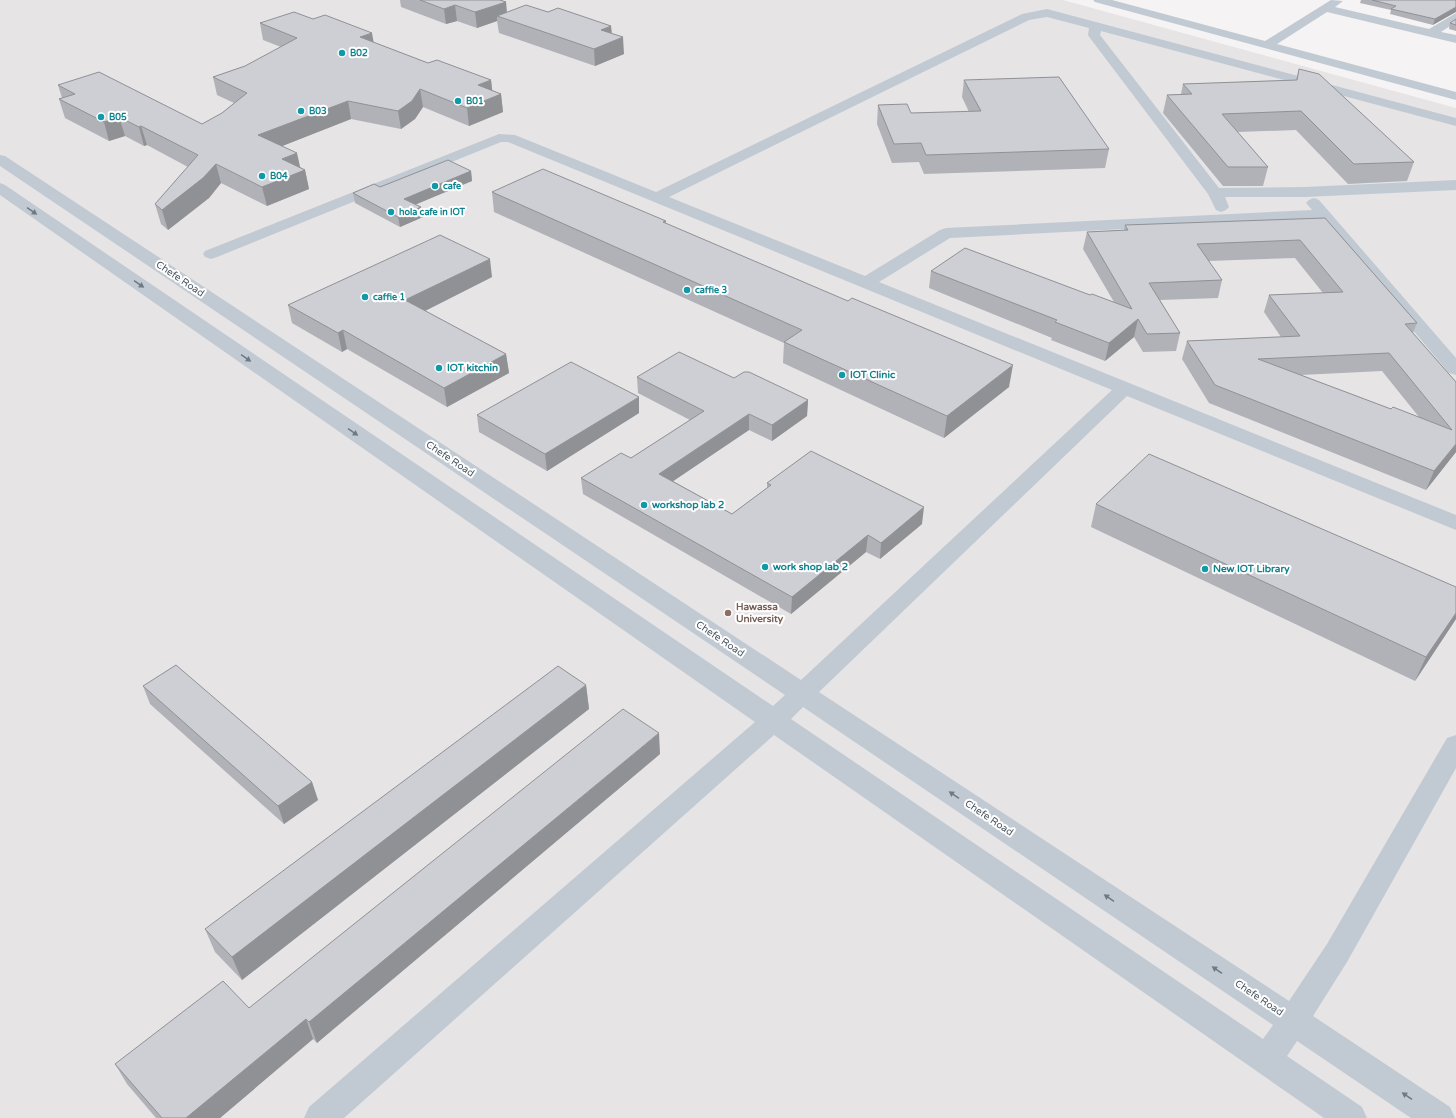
<svg xmlns="http://www.w3.org/2000/svg" width="1456" height="1118" font-family="'Varela Round',sans-serif">
<style>
.education{fill:#e6e4e5}
.lines{fill:none;stroke-linecap:round;stroke-linejoin:round}
.minor{fill:#c1cad2;fill-rule:evenodd}
.wall{fill:#b0b2b7;fill-rule:evenodd}
.shaded-wall{fill:#909195}
.building{fill:#cdcfd5;stroke:#909195;fill-rule:evenodd}
.oneway{fill:#6e7983}
.culture-dot{fill:#0f9aa8;stroke:#fff;stroke-width:1.5}
.education-dot{fill:#8d6e63;stroke:#fff;stroke-width:1.5}
.labels{text-anchor:middle;dominant-baseline:central;stroke-width:4;stroke-linejoin:round;paint-order:stroke}
.far-culture-label{font-size:9px;font-weight:bold;fill:#0d838f;stroke:#fff;text-anchor:start}
.street-label{font-size:10px;fill:#4a5661;stroke:#fff}
.culture-label{font-size:10px;font-weight:bold;fill:#0d838f;stroke:#fff;text-anchor:start}
.education-label{font-size:10px;font-weight:bold;fill:#785e54;stroke:#fff;text-anchor:start}
</style>
<rect width="100%" height="100%" fill="#f5f3f3"/>
<path class="education" d="M0 0H1063L1456 108V1118H0Z"/>
<g class="lines">
<path class="minor" d="M1093 0H1112L1265 41 1331 0 1343 1 1335 7 1429 29 1456 13V22L1441 32 1456 35V43L1327 12 1277 44 1456 92V100L1095 2Z
M1047 9 1456 118V126L1101 31 1100 35 1219 188 1305 187 1456 180V190L1305 197H1225L1229 207 1226 210 1221 212 1216 210 1208 194 1090 38 1088 35 1089 28 1047 17 1029 20 669 197 865 276 940 230 946 228 1312 210 1306 203 1309 200 1314 198 1319 200 1456 358V375L1449 373 1319 219 950 238 879 282 1456 515V530L1127 396 819 692 1289 1001 1327 944 1447 738 1456 735V768L1347 962 1313 1016 1450 1107 1455 1118H1411L1297 1041 1287 1056 1362 1107 1367 1118H1324L774 735 344 1118H304L309 1107 755 722 0 195V183L5 185 773 706 785 695 0 166V155L5 156 801 680 1112 390 508 142H501L217 257 211 259 205 257 203 254 205 251 499 134 515 135 656 192 1022 14ZM803 707 1273 1025 1263 1039 791 719Z"/>
</g>
<path class="wall" d="M400 0H500L506 2 507 12H548L611 26 612 33 624 54 595 66 499 33 497 21 477 28 457 21 446 24 401 7Z
M1361 0H1456L1433 25 1390 14 1391 10 1360 3Z
M1456 19V31L1449 29 1450 23Z
M260 23 373 42 428 63 491 80 492 90 501 94 503 112 469 126 423 107 415 119 401 129 351 119 282 146 300 167 305 170 309 189 267 206 221 183 209 198 168 230 161 224 155 204 188 167 147 145 144 146 125 136 109 141 65 118 59 99 62 98 58 85 202 124 222 113 234 103 217 95 213 77 245 66 281 47 263 40Z
M1299 69 1414 162 1407 181 1348 184 1296 130 1237 132 1268 167 1263 186H1223L1163 113 1167 95 1181 94 1183 84 1296 80Z
M964 80 1109 149 1105 168 924 174 919 162 892 163 877 124 878 105 911 113 969 112 962 97Z
M471 171 472 181 416 204 423 217 400 227 355 203 353 193Z
M492 192 666 221V224L1009 387 944 438 783 363 784 343 494 212Z
M1325 218 1417 323 1413 333 1456 382V452L1426 490 1209 403 1182 359 1187 341 1281 337 1264 312 1269 295 1323 293 1295 258 1208 261 1222 280 1218 298 1160 300 1180 333 1176 351 1143 352 1134 337 1105 361 1051 340 1052 338 929 288 931 271 1090 295 1114 302 1083 249 1087 232 1124 230 1125 225ZM1382 371 1419 417 1391 409 1301 375Z
M492 277 425 311 506 354 509 373 447 407 347 349 342 352 292 323 288 305Z
M637 377 734 378 808 400 807 416 772 441 749 430 673 481 732 514 767 488V483L922 524 880 559 866 552 791 614 583 494 581 478 631 458 690 420 638 393Z
M639 413 547 471 479 432 477 415Z
M1096 504 1456 619 1415 681 1091 527Z
M586 685 589 709 242 980 215 952 205 929Z
M143 686 312 782 318 800 284 824 150 704Z
M660 754 317 1043 313 1039 220 1118H156L127 1084 115 1064 249 1008Z"/>
<path class="shaded-wall" d="M506 2 507 18 497 16V21L477 28 475 12Z
M455 5 457 21 446 24 444 9Z
M1456 7V12L1433 25 1435 19Z
M611 26 612 42 623 37 624 54 595 66 594 49 601 30Z
M372 33 375 50 360 37Z
M491 80 493 97 501 94 503 112 469 126 467 108 478 85Z
M420 89 423 107 415 119 401 129 398 111Z
M348 101 351 119 262 154 258 135Z
M119 117 125 136 109 141 104 122Z
M141 126 147 145 144 146 139 127Z
M297 153 301 171 305 170 309 189 267 206 262 187 282 159Z
M216 164 221 183 209 198 168 230 162 210Z
M471 171 472 181 405 209 404 199Z
M421 207 423 217 400 227 398 217Z
M490 259 492 277 409 319 405 300Z
M1138 319 1134 337 1105 361 1109 343Z
M343 330 347 349 342 352 338 333Z
M506 354 509 373 447 407 444 388Z
M1013 365 1009 387 944 438 947 416Z
M639 397V413L547 471 545 454Z
M808 400 807 416 772 441V425Z
M749 414V430L660 490 659 474Z
M1456 444V452L1426 490 1434 471Z
M924 507 922 524 880 559 881 543Z
M868 535 866 552 791 614 792 597Z
M1456 613V619L1415 681 1426 657Z
M586 685 589 709 242 980 232 957Z
M659 733 660 754 317 1043 309 1022Z
M312 782 318 800 284 824 278 806Z
M306 1019 313 1039 220 1118H186Z"/>
<path class="building" d="M420 0H500L506 2 475 12 455 5 444 9Z
M1372 0H1456V7L1435 19 1391 9 1396 6Z
M526 5 548 12 558 8 611 26 601 30 623 37 594 49 497 16Z
M294 12 313 19 325 15 372 33 360 37 428 63 437 60 491 80 478 85 501 94 467 108 420 89 412 101 398 111 348 101 258 135 297 153 282 159 305 170 262 187 216 164 203 178 162 210 155 204 198 155 141 126 139 127 119 117 104 122 59 99 75 94 58 85 99 72 202 124 222 113 247 93 213 77 245 66 297 38 260 23Z
M1456 19V25L1450 23Z
M1299 69 1319 74 1414 162 1354 164 1301 111 1222 114 1268 167H1228L1167 95 1192 94 1183 84 1297 80Z
M1059 77 1109 149 926 155 921 143 894 144 878 105 907 104 911 113 981 111 964 80Z
M448 160 471 171 404 199 421 207 398 217 353 193 374 184 380 187Z
M543 169 666 221 663 222 848 301 852 298 1013 365 947 416 784 342 802 330 492 192Z
M1325 218 1417 323 1405 324 1456 382V444L1434 471 1215 385 1187 341 1300 336 1269 295 1343 292 1300 240 1197 244 1222 280 1149 283 1180 333 1147 334 1138 319 1109 343 1055 322 1057 320 931 271 965 248 1090 295 1092 294 1132 309 1087 232 1128 230 1125 225ZM1389 353 1452 430 1393 407 1391 409 1258 359Z
M440 235 490 259 405 300 506 354 444 388 343 330 338 333 288 305Z
M679 352 734 378 744 372H749L808 400 772 425 749 414 659 474 732 514 771 485 767 483 811 451 924 507 881 543 868 535 792 597 581 478 621 453 631 458 704 411 637 377Z
M571 362 639 397 545 454 477 415Z
M1149 454 1456 587V613L1426 657 1096 504Z
M176 665 312 782 278 806 143 686Z
M558 666 586 685 232 957 205 929Z
M623 709 659 733 309 1022 306 1019 186 1118H162L115 1064 223 981 249 1008Z"/>
<defs><path id="oneway-solid" d="M-6-.8H1V-3.2L6.5 0L1 3.2V.8H-6Z"/></defs>
<g class="oneway">
<use href="#oneway-solid" transform="translate(32 211) rotate(35)"/>
<use href="#oneway-solid" transform="translate(139 284) rotate(35)"/>
<use href="#oneway-solid" transform="translate(246 358) rotate(35)"/>
<use href="#oneway-solid" transform="translate(353 432) rotate(35)"/>
<use href="#oneway-solid" transform="translate(954 795) rotate(-146)"/>
<use href="#oneway-solid" transform="translate(1109 898) rotate(-146)"/>
<use href="#oneway-solid" transform="translate(1217 970) rotate(-146)"/>
<use href="#oneway-solid" transform="translate(1407 1096) rotate(-146)"/>
</g>
<g class="culture-dot">
<circle cx="342" cy="53" r="4"/>
<circle cx="458" cy="101" r="4"/>
<circle cx="301" cy="111" r="4"/>
<circle cx="101" cy="117" r="4"/>
<circle cx="262" cy="176" r="4"/>
<circle cx="435" cy="186" r="4"/>
<circle cx="391" cy="212" r="4"/>
<circle cx="687" cy="290" r="4"/>
<circle cx="365" cy="297" r="4"/>
<circle cx="439" cy="368" r="4"/>
<circle cx="842" cy="375" r="4"/>
<circle cx="644" cy="505" r="4"/>
<circle cx="765" cy="567" r="4"/>
<circle cx="1205" cy="569" r="4"/>
</g>
<circle class="education-dot" cx="728" cy="613" r="4"/>
<g class="labels">
<g class="far-culture-label">
<text x="350" y="53">B02</text>
<text x="466" y="101">B01</text>
<text x="309" y="111">B03</text>
<text x="109" y="117">B05</text>
<text x="270" y="176">B04</text>
<text x="443" y="186">cafe</text>
<text x="399" y="212">hola cafe in IOT</text>
<text x="695" y="290">caffie 3</text>
<text x="373" y="297">caffie 1</text>
</g>
<g class="street-label">
<text transform="translate(180 279) rotate(34)">Chefe Road</text>
<text transform="translate(450 459) rotate(34)">Chefe Road</text>
<text transform="translate(720 639) rotate(34)">Chefe Road</text>
<text transform="translate(989 818) rotate(34)">Chefe Road</text>
<text transform="translate(1259 998) rotate(34)">Chefe Road</text>
</g>
<g class="culture-label">
<text x="447" y="368">IOT kitchin</text>
<text x="850" y="375">IOT Clinic</text>
<text x="652" y="505">workshop lab 2</text>
<text x="773" y="567">work shop lab 2</text>
<text x="1213" y="569">New IOT Library</text>
</g>
<g class="education-label">
<text x="736" y="607">Hawassa<tspan x="736" dy="12">University</tspan></text>
</g>
</g>
</svg>
